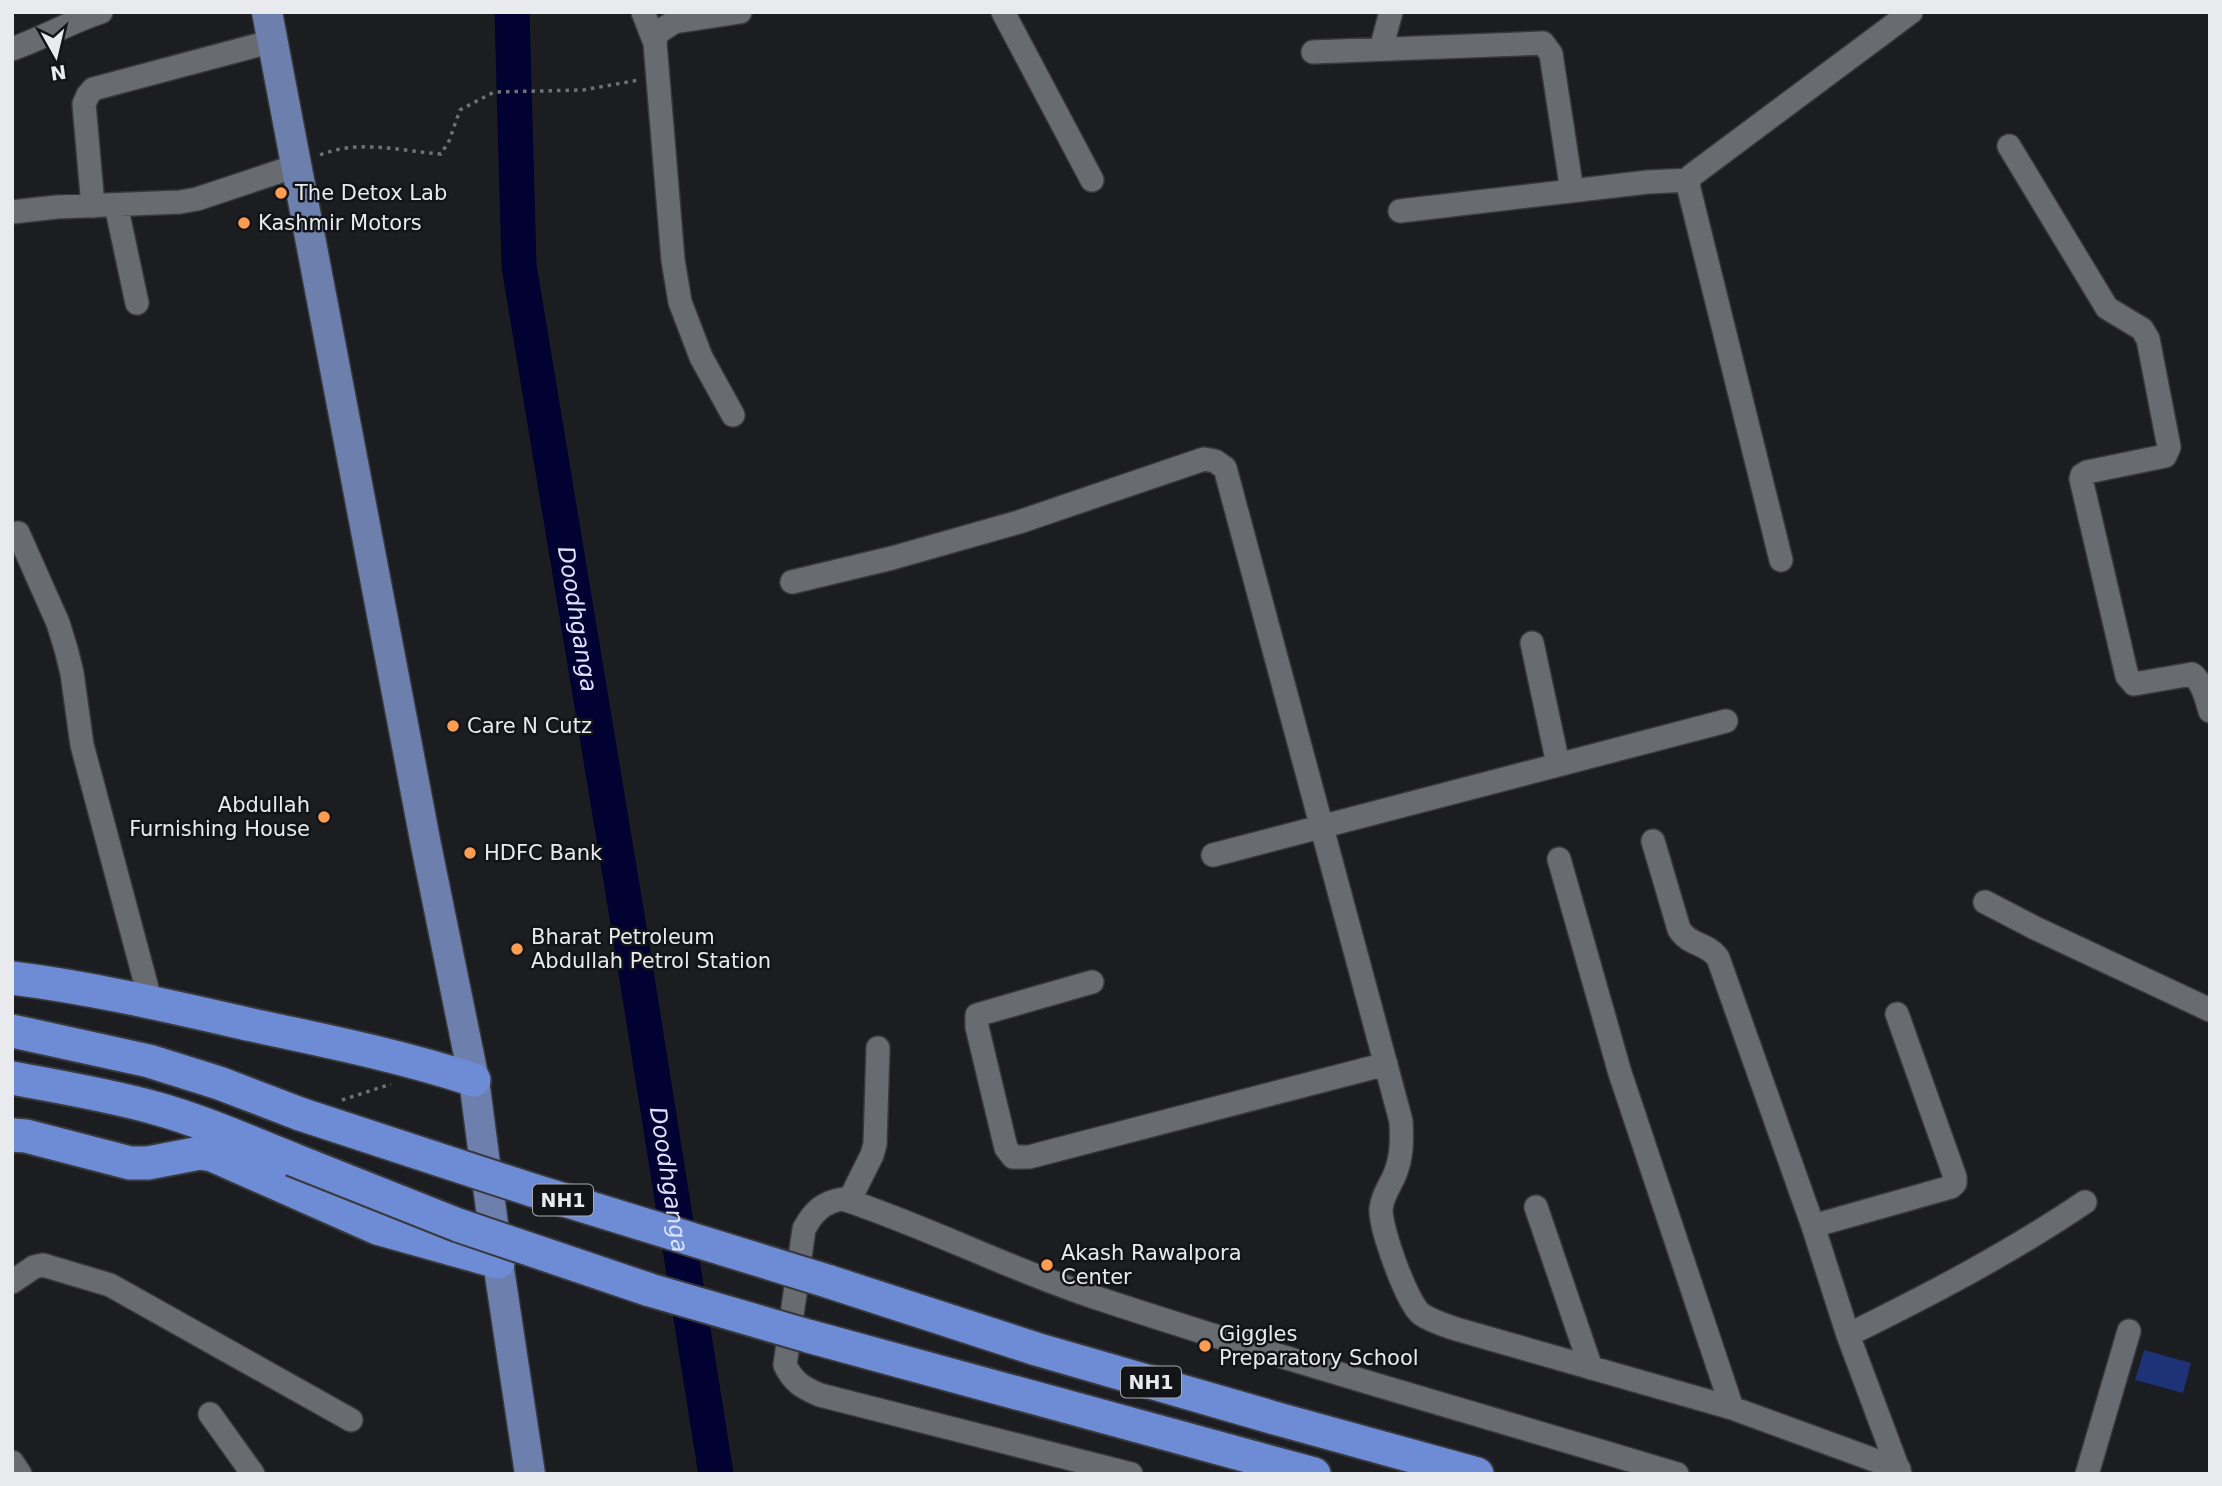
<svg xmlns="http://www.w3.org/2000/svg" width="2222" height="1486" font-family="'DejaVu Sans',sans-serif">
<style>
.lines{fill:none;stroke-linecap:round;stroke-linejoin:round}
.river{stroke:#010132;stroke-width:35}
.building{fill:#1d3277}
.minor-casing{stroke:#38393d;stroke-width:26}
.major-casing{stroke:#38393d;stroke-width:33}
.highway-casing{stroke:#38393d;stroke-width:37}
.path{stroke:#6f7175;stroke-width:3.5;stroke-dasharray:3.5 5;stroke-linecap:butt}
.minor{stroke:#686b70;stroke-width:23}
.major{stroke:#6c7fad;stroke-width:30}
.highway{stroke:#6e8cd6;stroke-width:33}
.highway-bridge-casing{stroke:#38393d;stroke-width:37;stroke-linecap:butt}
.highway-bridge{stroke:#6e8cd6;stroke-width:33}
.poi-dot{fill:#fc9d52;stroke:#121418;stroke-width:2.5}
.labels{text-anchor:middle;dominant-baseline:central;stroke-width:5;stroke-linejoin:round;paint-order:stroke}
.shield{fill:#121418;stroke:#a8aaad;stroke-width:2}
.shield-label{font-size:19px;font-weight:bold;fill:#e8eaed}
.poi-label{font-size:21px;fill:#e8eaed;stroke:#121418;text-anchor:start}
.water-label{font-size:23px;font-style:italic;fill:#dae3f8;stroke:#121418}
</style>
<rect width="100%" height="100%" fill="#1b1d21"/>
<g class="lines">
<path class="river" id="s1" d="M512 12 519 266 629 928 716 1474"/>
</g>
<path class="building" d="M2144 1350 2191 1363 2183 1393 2135 1380Z"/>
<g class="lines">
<g class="minor-casing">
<path id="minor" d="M643 12 655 43
M1003 12 1092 180
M12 49C43 38 70 22 101 12
M1381 49 1391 12
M1313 52 1543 43 1551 54 1572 191
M2009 146 2107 308 2142 329 2148 339 2169 447 2165 456 2087 472 2082 475 2081 479 2127 676 2134 684 2192 674C2203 683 2206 698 2210 711
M116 205 137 303
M93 206 84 104 88 95 93 89 273 41
M1400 211 1648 182 1689 180
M12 212 57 207 180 202 197 199 296 166
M733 415 701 357 680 302 673 260 655 43 657 33 674 22 740 12
M18 533 58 623 66 649 72 673 82 745 151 1003
M1781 560 1688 185 1691 176 1911 12
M792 582 892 558 1019 522 1204 459 1215 461 1225 468 1401 1121C1402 1140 1402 1157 1395 1174 1390 1186 1382 1196 1381 1209 1380 1228 1407 1303 1421 1314 1431 1321 1444 1325 1456 1329L1732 1408 1899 1469
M1532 643 1558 764
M1653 841 1679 929C1688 945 1708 943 1718 958L1813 1226 1848 1335 1900 1474
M1213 855 1726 721
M1559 859 1620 1073 1732 1408
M1985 902 2035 928 2210 1010
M1092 982 977 1015V1027L1006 1148 1013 1157H1029L1386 1064
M849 1201 872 1155 875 1144 878 1048
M1536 1207 1591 1368
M1813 1226 1951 1187 1955 1183V1177L1897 1014
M12 1282 34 1267 43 1265 110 1285 351 1420
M1848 1335C1929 1295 2010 1253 2085 1202
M210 1414 253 1474
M12 1462 20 1474
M1131 1474 820 1395C803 1388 793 1382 785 1365L804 1229C813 1212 823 1202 843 1199 928 1227 1009 1269 1094 1297 1287 1361 1482 1415 1677 1474
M2087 1474 2129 1331"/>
</g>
<g class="major-casing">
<path id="major" d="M267 12 426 845 474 1080 498 1262 530 1474"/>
</g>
<g class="highway-casing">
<path id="highway" d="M12 978C93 988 173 1007 252 1025 327 1041 401 1056 474 1080
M12 1031 149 1061 219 1083 300 1114
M12 1078C60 1087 108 1095 155 1108 202 1121 247 1141 292 1159
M12 1135 26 1136 130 1163H148L200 1153 212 1155 377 1228 498 1262
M827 1281 1036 1349 1278 1419 1477 1474
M808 1336 1314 1474"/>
</g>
<path class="path" d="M320 155C359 139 400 151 441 154L449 141 460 110 494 92 583 90 639 80
M342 1100 391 1084"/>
<use href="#minor" class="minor"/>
<use href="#major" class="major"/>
<use href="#highway" class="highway"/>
<g class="highway-bridge-casing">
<path id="highway-bridge" d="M300 1114 532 1190 827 1281
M292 1159 458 1225 650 1290 808 1336"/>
</g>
<use href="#highway-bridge" class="highway-bridge"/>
</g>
<g class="poi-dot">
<circle cx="281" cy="193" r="7"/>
<circle cx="244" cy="223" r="7"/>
<circle cx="453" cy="726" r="7"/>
<circle cx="324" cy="817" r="7"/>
<circle cx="470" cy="853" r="7"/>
<circle cx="517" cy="949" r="7"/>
<circle cx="1047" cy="1265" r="7"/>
<circle cx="1205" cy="1346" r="7"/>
</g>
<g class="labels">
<g class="shield">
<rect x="533" y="1184.5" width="60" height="31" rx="5"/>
<rect x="1121" y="1366.5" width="60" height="31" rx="5"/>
</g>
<g class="shield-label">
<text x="563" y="1200">NH1</text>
<text x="1151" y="1382">NH1</text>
</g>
<g class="poi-label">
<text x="295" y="193">The Detox Lab</text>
<text x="258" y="223">Kashmir Motors</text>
<text x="467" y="726">Care N Cutz</text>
<text x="310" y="805" text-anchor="end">Abdullah<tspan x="310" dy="24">Furnishing House</tspan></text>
<text x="484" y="853">HDFC Bank</text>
<text x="531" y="937">Bharat Petroleum<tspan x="531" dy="24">Abdullah Petrol Station</tspan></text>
<text x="1061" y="1253">Akash Rawalpora<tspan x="1061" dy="24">Center</tspan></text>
<text x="1219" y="1334">Giggles<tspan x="1219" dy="24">Preparatory School</tspan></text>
</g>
<g class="water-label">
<text stroke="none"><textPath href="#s1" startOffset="612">Doodhganga</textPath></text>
<text stroke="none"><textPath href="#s1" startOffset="1180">Doodhganga</textPath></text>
</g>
</g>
<rect width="2222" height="1486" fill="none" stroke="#e8eaed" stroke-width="28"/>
<g transform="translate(56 56) rotate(172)" stroke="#121418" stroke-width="5" paint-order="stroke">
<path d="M0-5L12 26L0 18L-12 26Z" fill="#e8eaed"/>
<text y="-10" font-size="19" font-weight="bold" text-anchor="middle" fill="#e8eaed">N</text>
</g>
</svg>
